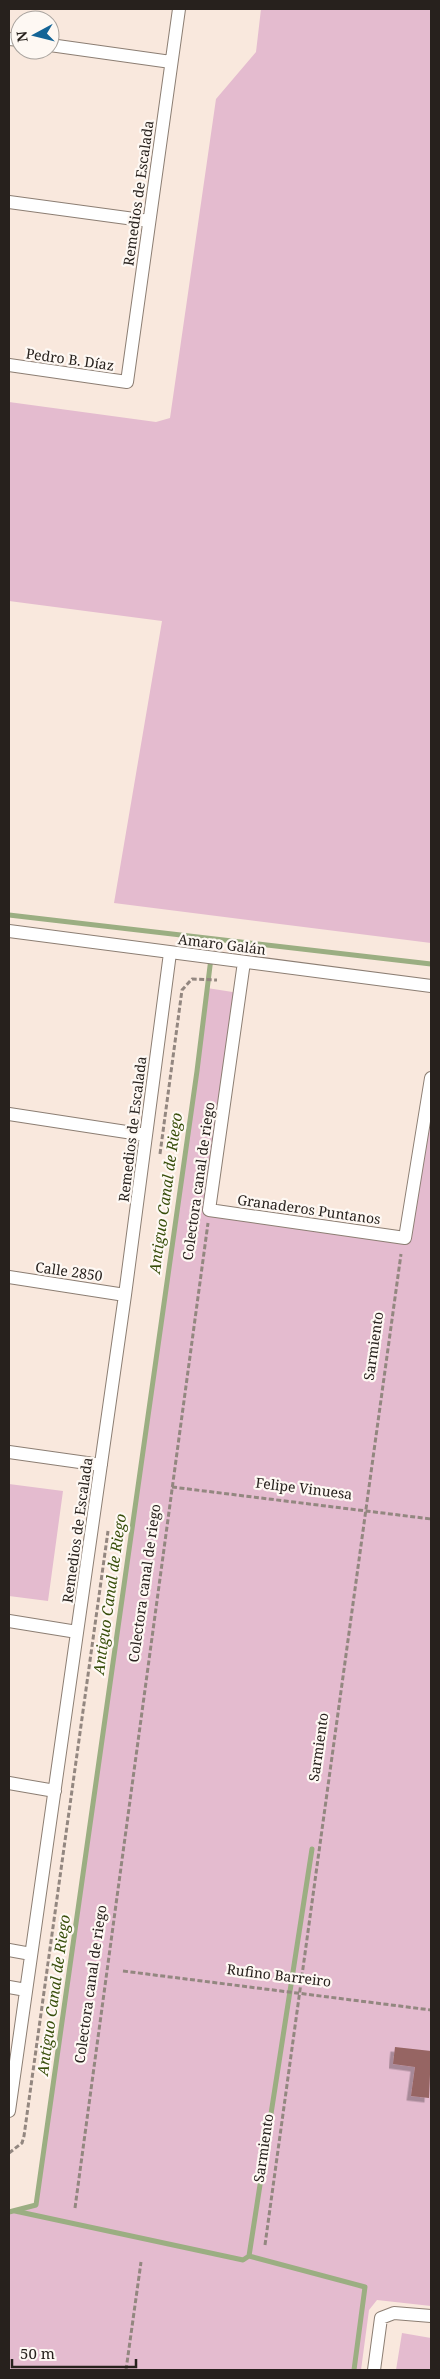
<svg xmlns="http://www.w3.org/2000/svg" width="440" height="2379" font-family="'Noto Serif',serif">
<style>
.green{fill:#e4bbcf}
.lines{fill:none;stroke-linecap:round;stroke-linejoin:round}
.stream{stroke:#9bae82;stroke-width:5}
.building{fill:#966563;filter:url(#shadow)}
.minor-casing{stroke:#8c7e73;stroke-width:14}
.path{stroke:#938780;stroke-width:3;stroke-dasharray:5 2.5;stroke-linecap:butt}
.minor{stroke:#fff;stroke-width:12}
.labels{text-anchor:middle;dominant-baseline:central;stroke-width:4.5;stroke-linejoin:round;paint-order:stroke}
.street-label{font-size:14px;fill:#27211d;stroke:#fef8f3}
.water-label{font-size:15px;font-style:italic;fill:#364d09;stroke:#fef8f3}
</style>
<defs>
<filter id="shadow"><feDropShadow dx="-4.5" dy="4.5" stdDeviation="0" flood-color="#0004"/></filter>
</defs>
<rect width="100%" height="100%" fill="#f9e8dd"/>
<path class="green" d="M261 9H431V943L114 903 162 621 9 601V402L156 422 170 418 216 99 256 52Z
M207 988 239 993 209 1210 405 1238 431 1078V2306L377 2300 369 2310 361 2370H9V2212L36 2204 124 1595Z
M9 1484 63 1491 48 1601 9 1596Z
M402 2333 431 2338V2370H396Z"/>
<g class="lines">
<path class="stream" d="M9 915 431 964
M15 2211 243 2260 249 2256 312 1849
M9 2212 36 2205 197 1071 211 958
M249 2256 365 2287 354 2370"/>
</g>
<path class="building" d="M395 2047 431 2051 429 2098 411 2096 415 2067 393 2064Z"/>
<g class="lines">
<g class="minor-casing">
<path id="minor" d="M9 39 20 40
M50 45 171 62
M9 202 149 221
M9 365 127 382 179 9
M9 931 431 986
M244 962 209 1210 405 1238 431 1078
M9 1114 146 1135
M9 1277 125 1295
M9 1452 101 1465
M9 1621 77 1632
M9 1783 55 1791
M9 1950 31 1954
M9 1987 26 1990
M9 2111 125 1295 170 953
M374 2370 381 2318 394 2313 431 2316"/>
</g>
<path class="path" d="M160 1154 182 990 192 979 217 980
M172 1487 431 1519
M123 1971 431 2010
M9 2153 22 2143 24 2136 108 1531
M75 2208 208 1223
M265 2245 401 1254
M126 2370 141 2262"/>
<use href="#minor" class="minor"/>
</g>
<g class="labels">
<g class="street-label">
<text transform="translate(138 193) rotate(-82)">Remedios de Escalada</text>
<text transform="translate(70 359) rotate(8)">Pedro B. Díaz</text>
<text transform="translate(222 944) rotate(7)">Amaro Galán</text>
<text transform="translate(132 1129) rotate(-83)">Remedios de Escalada</text>
<text transform="translate(198 1181) rotate(-82)">Colectora canal de riego</text>
<text transform="translate(309 1209) rotate(8)">Granaderos Puntanos</text>
<text transform="translate(69 1271) rotate(8)">Calle 2850</text>
<text transform="translate(373 1346) rotate(-82)">Sarmiento</text>
<text transform="translate(304 1488) rotate(7)">Felipe Vinuesa</text>
<text transform="translate(77 1530) rotate(-82)">Remedios de Escalada</text>
<text transform="translate(144 1583) rotate(-82)">Colectora canal de riego</text>
<text transform="translate(318 1747) rotate(-82)">Sarmiento</text>
<text transform="translate(279 1975) rotate(7)">Rufino Barreiro</text>
<text transform="translate(90 1984) rotate(-82)">Colectora canal de riego</text>
<text transform="translate(263 2148) rotate(-82)">Sarmiento</text>
</g>
<g class="water-label">
<text transform="translate(165 1193) rotate(-82)">Antiguo Canal de Riego</text>
<text transform="translate(109 1594) rotate(-82)">Antiguo Canal de Riego</text>
<text transform="translate(53 1995) rotate(-82)">Antiguo Canal de Riego</text>
</g>
</g>
<rect width="440" height="2379" fill="none" stroke="#27211d" stroke-width="20"/>
<g transform="translate(35 35) rotate(263)"><circle r="24" fill="#fef8f3" stroke="#a8a29d"/>
<path d="M0-4L9 19L0 12L-9 19Z" fill="#146496"/>
<text y="-8" font-size="14" font-weight="bold" text-anchor="middle" fill="#27211d">N</text>
</g>
<path d="M12 2359v8h124v-8" fill="none" stroke="#27211d" stroke-width="2.5"/>
<text x="20" y="2359" font-size="15" fill="#27211d" stroke="#fef8f3" stroke-width="4" paint-order="stroke">50 m</text>
</svg>
